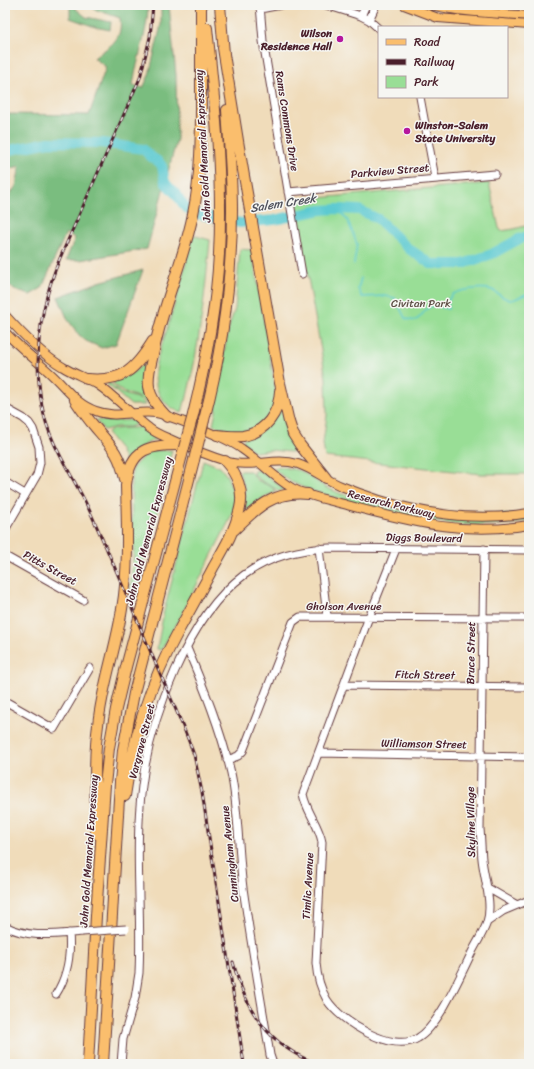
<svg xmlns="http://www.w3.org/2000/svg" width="534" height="1069" font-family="Sriracha,sans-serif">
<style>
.green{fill:#99de96;stroke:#727e60}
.forest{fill:#7abd7f;stroke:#626e55}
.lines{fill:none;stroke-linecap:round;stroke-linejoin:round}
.stream{stroke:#5dcad1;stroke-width:1.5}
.river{stroke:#5dcad1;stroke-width:10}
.minor-casing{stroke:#633b40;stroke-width:9}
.major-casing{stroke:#633b40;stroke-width:10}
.highway-casing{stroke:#633b40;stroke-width:12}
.minor{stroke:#fff;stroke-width:7}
.major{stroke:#fabe6d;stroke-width:8}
.highway{stroke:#fabe6d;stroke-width:10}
.rail-casing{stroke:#4a1f2b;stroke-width:3}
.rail{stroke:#f6f6f2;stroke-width:1.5;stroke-dasharray:4.5;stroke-linecap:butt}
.minor-bridge-casing{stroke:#633b40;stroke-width:9;stroke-linecap:butt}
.highway-bridge-casing{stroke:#633b40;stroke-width:12;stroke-linecap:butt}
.minor-bridge{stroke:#fff;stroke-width:7}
.highway-bridge{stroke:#fabe6d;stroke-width:10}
.poi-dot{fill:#b5179e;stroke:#f6f6f2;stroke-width:1.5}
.labels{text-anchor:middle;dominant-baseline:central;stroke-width:3;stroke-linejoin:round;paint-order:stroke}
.poi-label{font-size:11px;font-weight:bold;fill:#4a1f2b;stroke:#f6f6f2;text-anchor:end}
.street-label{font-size:11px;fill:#4a1f2b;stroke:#f6f6f2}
.park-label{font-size:11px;fill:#5e4f46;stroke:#f6f6f2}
.water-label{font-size:12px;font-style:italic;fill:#50525d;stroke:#f6f6f2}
</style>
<rect width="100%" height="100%" fill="#f6f6f2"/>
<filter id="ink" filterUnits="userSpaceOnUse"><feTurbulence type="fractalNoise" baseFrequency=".025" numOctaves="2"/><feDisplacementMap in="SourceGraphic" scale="8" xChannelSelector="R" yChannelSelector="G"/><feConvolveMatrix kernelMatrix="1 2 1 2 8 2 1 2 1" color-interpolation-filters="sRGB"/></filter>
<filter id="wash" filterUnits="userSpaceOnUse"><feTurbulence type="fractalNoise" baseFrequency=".012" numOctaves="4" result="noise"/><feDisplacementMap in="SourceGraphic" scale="16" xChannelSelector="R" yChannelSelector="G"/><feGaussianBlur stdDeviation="0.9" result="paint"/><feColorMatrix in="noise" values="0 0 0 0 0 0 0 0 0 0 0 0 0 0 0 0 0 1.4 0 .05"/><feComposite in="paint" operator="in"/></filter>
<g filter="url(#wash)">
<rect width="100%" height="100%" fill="#f0dcba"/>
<path class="green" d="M489 183 499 228 501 231 514 229 529 225V474H481L325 457 323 443 327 415 326 378 294 200Z
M192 235 210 240C205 294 199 348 186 401H185L182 413C165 406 156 396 155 376 154 362 162 346 166 332 176 300 186 267 192 235Z
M240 249 252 250 276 393C275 398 275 405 273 409 258 435 238 434 213 425L216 412V396L229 326 235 309Z
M141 366H145L144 385 150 405C140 395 124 395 113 384L114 382 134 372Z
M110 383C113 386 116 390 120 392 128 397 141 396 145 405H131L107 384Z
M281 406 299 452H290L270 450 255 452 243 442V440Z
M97 420 108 421 132 420 137 424 130 427H116L104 430 96 421Z
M140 427 155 439 139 448 126 463 119 448 107 433 108 431C118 427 129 429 140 427Z
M172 450 168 465 170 466 135 594 130 591 134 549 132 526 131 480 133 467 149 451Z
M203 460 220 467 227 476 234 494V508L230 519 180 618 161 650 157 649 164 611 203 462Z
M283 467 301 471 325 487 341 494 365 498 410 512 529 515V520C520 523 511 524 502 524 451 529 401 516 353 502 334 497 315 493 298 485 288 481 280 474 273 468Z
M259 470 283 488 284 489 279 491C271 485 255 480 253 472L254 471Z
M240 471H250L257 480 272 487 276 492 266 496 248 509H245V488L239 472Z"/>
<path class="forest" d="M70 5H76V9L86 17 111 22 110 30 95 27 70 18Z
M94 5H148C148 32 137 58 133 85L143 88 149 75 161 25V5H169L176 75 177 139 147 249 80 260H66L75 238 66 233 42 288 30 295 14 290 5 280V202L16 186 20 166 5 170V114L89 115 106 67 94 58C110 45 123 41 120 18L94 9Z
M143 270 116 344 102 348 86 341 79 335 68 320 58 297 99 282Z"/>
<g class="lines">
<path class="stream" d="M338 209 348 221 357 244 354 264
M361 278 358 289 362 297 385 296 395 298 405 318C422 327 421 308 432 306 438 305 444 309 448 309 448 305 447 301 450 297 455 289 483 287 492 290 498 293 505 300 511 300 517 299 523 295 529 293"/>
<path class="river" d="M5 151 49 142 102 143 143 149 150 156 159 162 162 166 165 182 168 186 176 194 185 207 193 213 240 223 274 220 321 210 338 209 359 210 378 219 409 249 431 264H463L492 254 521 238 529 236"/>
</g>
</g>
<g filter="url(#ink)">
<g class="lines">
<g class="minor-casing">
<path id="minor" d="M260 5 263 41 302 274
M326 5 361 16 369 20 379 29
M260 9 281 5
M361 16 366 5
M369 20 376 5
M420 97 435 178
M288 192 495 174
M5 408 23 418 29 423 33 429 39 447 40 463 37 475 5 530
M5 482 25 494
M319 548 327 616
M396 549 369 617 303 794C306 811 319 825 322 842L316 963C317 976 320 988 327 1000 341 1022 393 1054 418 1038 439 1026 461 974 472 952 477 942 484 932 487 922 493 904 484 878 482 859 481 849 481 839 480 829L484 549
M5 556 83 600
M187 648C204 688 221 730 231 773 239 811 238 850 243 888 251 944 261 999 270 1055L273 1064
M344 685 529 687
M5 701 54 729 90 668
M319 753 529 757
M227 760 238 756 243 751 293 622 300 617 529 618
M486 887 517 905
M487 922 503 911 529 900
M5 926C29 939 56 934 82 932
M56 994C68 975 71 955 69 933
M121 1064 123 1039 135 998 139 973C142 911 134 848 142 786 150 719 188 616 244 575 269 557 298 549 329 548L529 550"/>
</g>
<g class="major-casing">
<path id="major" d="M404 5 438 18 529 25
M431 5C463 13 496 13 529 16
M5 315C22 334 41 354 63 367 74 374 87 378 98 385 116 397 131 414 149 428 155 433 163 436 170 439 189 448 209 456 229 462 252 468 275 457 298 464 313 469 326 480 341 486 402 511 464 524 529 513
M5 332C20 348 37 361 52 375 67 389 76 404 96 411 116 419 136 410 156 413 172 416 199 428 216 435 225 439 234 443 242 449 260 461 274 478 292 488 309 497 329 500 347 505 411 522 463 536 529 525"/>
</g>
<g class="highway-casing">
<path id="highway" d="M220 5 224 54
M223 48 239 147 280 383 289 422 293 434 300 445 326 478
M87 379C123 382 135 370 153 341
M75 400C81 409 87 418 95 427 112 447 119 453 125 479
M193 415C206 362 216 309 219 254 223 180 215 103 207 28
M167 417C143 393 147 380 154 350 163 304 184 260 193 214 201 176 201 137 201 99 201 68 201 36 201 5
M204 420C222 351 232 281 232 210 232 177 229 143 227 110
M217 435C225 436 234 437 243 436 266 432 279 413 280 391
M234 530C256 508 274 490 308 494
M125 796C134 734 149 685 179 630 191 608 203 587 214 566 225 547 235 530 240 508 244 491 237 474 225 461
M96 834C96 798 93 761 98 725 102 686 116 648 122 609 129 568 127 527 126 485 130 448 150 444 183 445
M88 1064 96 916 105 785 109 748 116 709 126 667 182 455
M103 1064 120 782 123 750 134 693 194 460"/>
</g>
<use href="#minor" class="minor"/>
<use href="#major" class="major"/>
<use href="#highway" class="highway"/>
<g class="rail-casing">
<path id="rail" d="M153 5 150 37 140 78 60 258C40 306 33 356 42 406 49 446 76 479 92 516 113 562 132 608 152 655 166 688 182 721 194 755L202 792 244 1064
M233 962C246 1011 268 1045 317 1064"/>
</g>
<use href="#rail" class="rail"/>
<g class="minor-bridge-casing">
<path id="minor-bridge" d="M82 932 126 929"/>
</g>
<g class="highway-bridge-casing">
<path id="highway-bridge" d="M182 455 193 415
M194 460 204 420"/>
</g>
<use href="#minor-bridge" class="minor-bridge"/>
<use href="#highway-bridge" class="highway-bridge"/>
</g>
</g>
<g class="poi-dot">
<circle cx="340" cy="39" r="4"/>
<circle cx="407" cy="131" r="4"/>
</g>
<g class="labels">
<g class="poi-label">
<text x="332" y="33">Wilson<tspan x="332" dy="13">Residence Hall</tspan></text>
<text x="415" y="125" text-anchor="start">Winston-Salem<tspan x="415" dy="13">State University</tspan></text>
</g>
<g class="street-label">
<text transform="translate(287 121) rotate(81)">Rams Commons Drive</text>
<text transform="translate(203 146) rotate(-93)">John Gold Memorial Expressway</text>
<text transform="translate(390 171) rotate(-5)">Parkview Street</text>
<text transform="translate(391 504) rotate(14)">Research Parkway</text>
<text transform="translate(149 531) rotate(-75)">John Gold Memorial Expressway</text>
<text transform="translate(424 538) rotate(1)">Diggs Boulevard</text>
<text transform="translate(50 568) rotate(29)">Pitts Street</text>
<text x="344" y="606">Gholson Avenue</text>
<text transform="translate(471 653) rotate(-89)">Bruce Street</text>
<text transform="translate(425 675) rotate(1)">Fitch Street</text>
<text transform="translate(142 741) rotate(-76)">Vargrave Street</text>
<text transform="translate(424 744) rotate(1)">Williamson Street</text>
<text transform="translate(471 822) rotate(-91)">Skyline Village</text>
<text transform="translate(89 851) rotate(-86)">John Gold Memorial Expressway</text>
<text transform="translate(230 854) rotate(-96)">Cunningham Avenue</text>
<text transform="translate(308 886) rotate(-87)">Timlic Avenue</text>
</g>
<g class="park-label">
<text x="421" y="303">Civitan Park</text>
</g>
<g class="water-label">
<text transform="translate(283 203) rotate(-9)">Salem Creek</text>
</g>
</g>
<rect width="534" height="1069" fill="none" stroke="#f6f6f2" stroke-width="20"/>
<rect x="378" y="26" width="130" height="72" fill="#f6f6f2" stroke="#b1a0a2"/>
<rect x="386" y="39" width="20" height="6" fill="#fabe6d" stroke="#b1a0a2"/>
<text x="414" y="46" font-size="12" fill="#4a1f2b">Road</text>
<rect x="386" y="59" width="20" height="6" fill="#4a1f2b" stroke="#b1a0a2"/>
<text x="414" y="66" font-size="12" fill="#4a1f2b">Railway</text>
<rect x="386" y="76" width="20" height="12" fill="#99de96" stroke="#b1a0a2"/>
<text x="414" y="86" font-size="12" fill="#4a1f2b">Park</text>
</svg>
